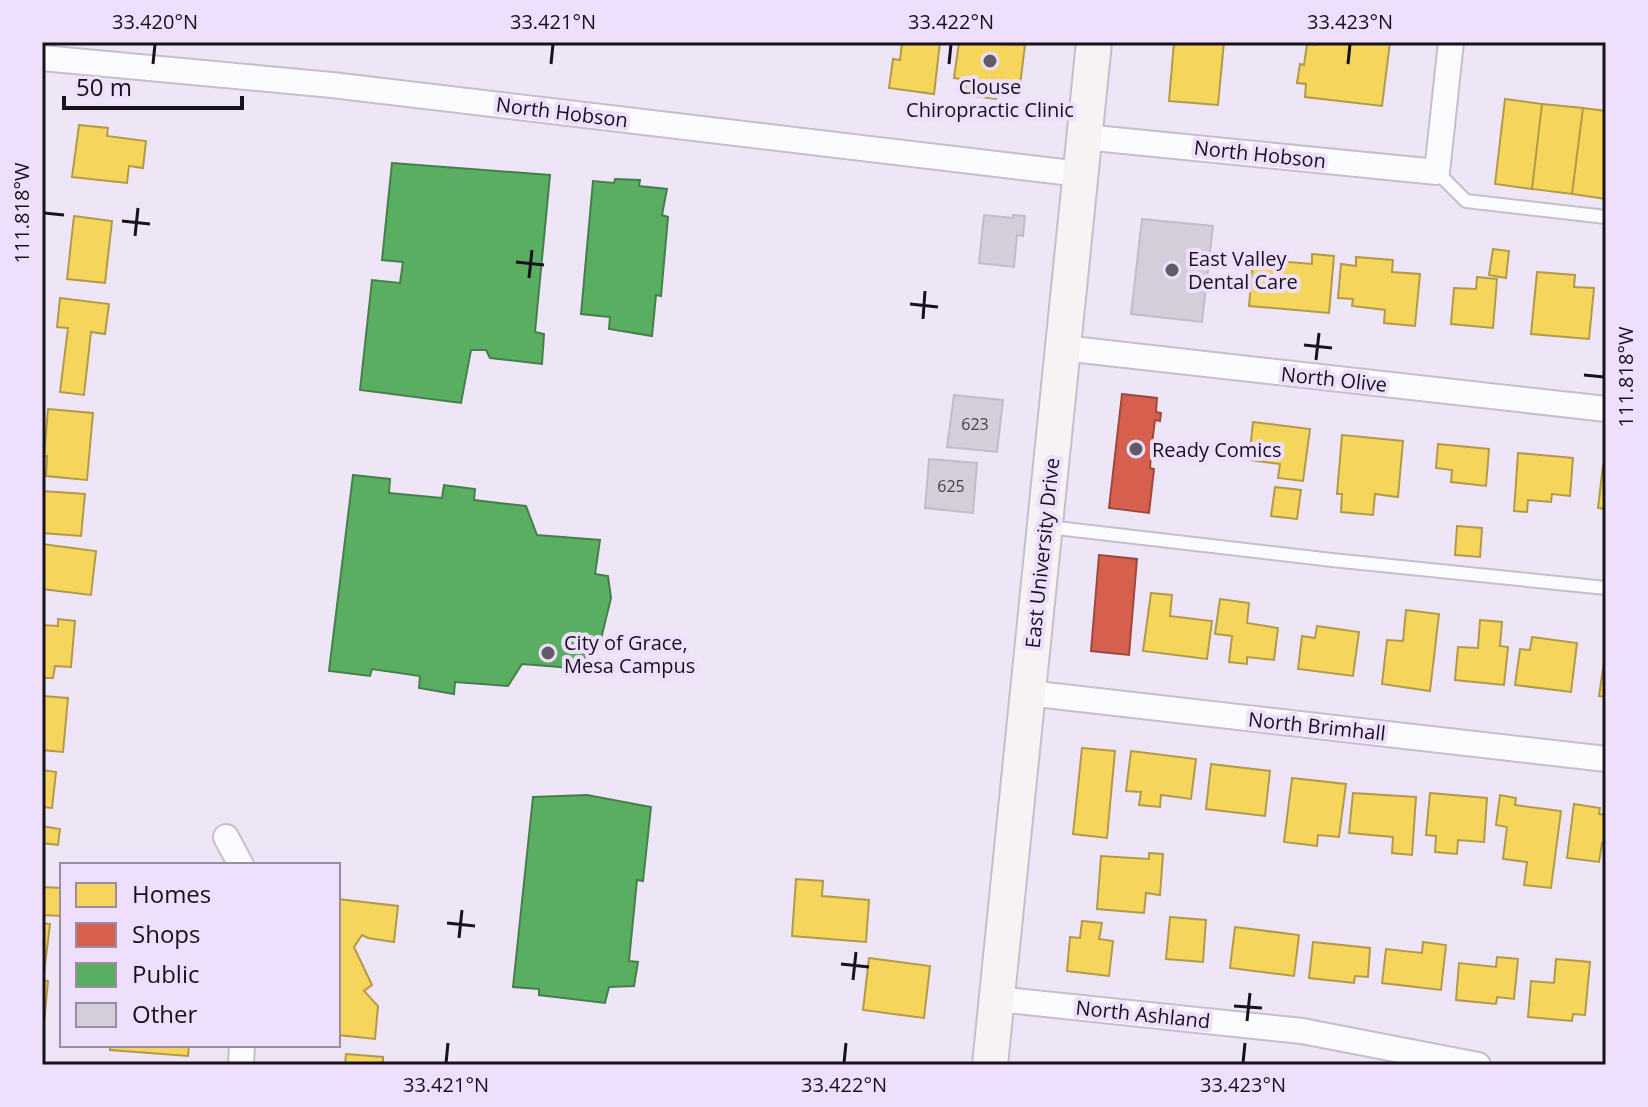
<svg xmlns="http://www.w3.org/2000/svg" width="1648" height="1107" font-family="'Open Sans',sans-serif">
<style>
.homes{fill:#f6d55c;stroke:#b39a49;stroke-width:2}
.shops{fill:#d6604d;stroke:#9d493e;stroke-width:2}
.public{fill:#5aae61;stroke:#467f4c;stroke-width:2}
.building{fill:#d4ceda;stroke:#c2bcc8;stroke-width:2}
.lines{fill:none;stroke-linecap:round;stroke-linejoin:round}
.lane-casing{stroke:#c5becb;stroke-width:16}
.street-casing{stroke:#c5becb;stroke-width:28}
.secondary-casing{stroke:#c5becb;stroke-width:38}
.lane{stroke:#fcfbfe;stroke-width:12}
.street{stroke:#fcfbfe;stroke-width:24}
.secondary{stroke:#f7f2f4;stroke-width:34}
.ticks{fill:none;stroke:#17121c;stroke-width:3}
.poi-dot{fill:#625c68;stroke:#eedffd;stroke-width:3}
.labels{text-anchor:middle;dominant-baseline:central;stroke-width:8;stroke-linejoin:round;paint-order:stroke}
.number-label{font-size:16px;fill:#46414c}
.poi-label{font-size:20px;fill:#17121c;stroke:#eedffd;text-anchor:start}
.street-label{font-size:20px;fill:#17121c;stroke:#eedffd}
.neatline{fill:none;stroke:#17121c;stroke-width:3}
.ticks-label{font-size:20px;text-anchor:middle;fill:#17121c}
</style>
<rect width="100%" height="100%" fill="#eee6f6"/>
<path class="homes" d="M902 42H940L934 94 889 88 893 59 900 60Z
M959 42 1025 45 1020 85 998 82 996 99 964 95 966 80 954 78Z
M1174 42H1224L1218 105 1169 101Z
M1316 42H1390L1382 106 1305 97 1306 84 1297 83 1300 64 1304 65 1307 44 1316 45Z
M1505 99 1542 104 1532 189 1495 184Z
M1542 104 1583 108 1572 194 1532 189Z
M1583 108 1606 111V199L1572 194Z
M79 125 108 128 107 136 146 141 143 168 129 166 127 183 72 177Z
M74 216 112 221 105 283 67 279Z
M1493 249 1509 251 1506 278 1489 275Z
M1312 254 1334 256 1329 313 1249 306 1253 259 1312 264Z
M1356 257 1393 260 1392 272 1420 274 1415 326 1384 323 1385 310 1352 306 1353 299 1338 298 1341 264 1356 266Z
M1537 272 1575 275 1574 287 1594 288 1589 339 1531 334Z
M1477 277 1497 279 1493 328 1451 324 1454 288 1476 289Z
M60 298 109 304 105 334 91 332 84 395 60 392 68 328 57 327Z
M48 409 93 413 87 480 46 476 47 456H44Z
M1253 422 1310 429 1303 481 1278 478 1280 464 1249 460Z
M1342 435 1403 441 1398 497 1375 494 1373 515 1341 512 1342 494H1337Z
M1438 444 1489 449 1486 486 1451 482 1452 470 1436 468Z
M1518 453 1573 458 1570 496 1552 494 1551 502 1528 500 1527 512 1514 511Z
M1603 465 1606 466V509L1598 508Z
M1275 487 1301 490 1297 519 1271 516Z
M42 491 85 494 81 536 42 533Z
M1457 526 1482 528 1480 557 1455 555Z
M42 544 96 551 91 595 42 589Z
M1151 593 1172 595 1170 616 1212 621 1207 659 1143 651Z
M1220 599 1249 603 1247 623 1278 628 1274 660 1247 657V664L1229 662 1232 636 1215 634Z
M1406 610 1439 614 1430 691 1382 684 1387 640 1403 641Z
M58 619 75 621 71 667 55 666 53 678H42V625L58 626Z
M1480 620 1502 622 1500 646 1508 647 1504 685 1455 680 1458 647 1478 648Z
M1317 626 1359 632 1353 676 1298 669 1302 636 1315 638Z
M1532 637 1577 643 1571 692 1515 685 1520 649 1530 650Z
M1604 662H1606V697L1599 696Z
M42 696 68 698 63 752 42 750Z
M1082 748 1115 751 1107 838 1073 834Z
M1131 751 1196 759 1191 799 1161 795 1160 807 1139 805 1141 792 1126 791Z
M1211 764 1270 771 1265 816 1206 809Z
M42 770 56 772 52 808 42 807Z
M1292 778 1346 784 1339 837 1318 835 1317 846 1284 842Z
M1353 793 1416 797 1412 855 1392 853 1393 837 1349 833Z
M1430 793 1487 798 1484 842 1458 840 1457 854 1435 852 1436 836 1426 835Z
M1500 795 1516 798 1515 805 1561 811 1551 888 1524 885 1527 862 1503 859 1507 827 1496 825Z
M1574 804 1600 808 1599 814 1606 815V844L1602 843 1599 862 1567 858Z
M42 826 60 829 58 845 42 843Z
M1149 853 1163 854 1160 895 1146 893 1144 913 1097 909 1101 856 1149 859Z
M796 879 823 881 822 896 869 900 866 942 792 936Z
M42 887 62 888V916L42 915Z
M338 899 398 906 394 942 368 938 362 935 354 947 372 985 364 991 378 1006 375 1039 338 1035Z
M1170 917 1206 920 1203 962 1166 959Z
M1082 921 1102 923 1099 939 1113 941 1109 976 1067 971 1070 937 1080 938Z
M42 923 50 924 44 974 42 973Z
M1235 927 1299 935 1294 976 1230 968Z
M1313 942 1370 948 1368 977 1355 976 1354 983 1309 978Z
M1423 942 1446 945 1441 990 1382 983 1386 949 1422 953Z
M1497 957 1518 959 1514 999 1497 997 1496 1004 1456 1000 1459 963 1496 967Z
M869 958 930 966 924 1018 863 1010Z
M1556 959 1590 962 1585 1015 1573 1014 1572 1021 1528 1017 1531 981 1554 983Z
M42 980 48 981 44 1023 42 1022Z
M110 1045H189L188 1056 110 1050Z
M346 1054 383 1057V1065H345Z"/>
<path class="shops" d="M1122 394 1157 398 1156 412 1161 413 1160 421 1155 420 1152 444H1157L1156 455H1151L1150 468 1154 469 1149 513 1109 508Z
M1099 555 1137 559 1129 655 1091 651Z"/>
<path class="public" d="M392 163 550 175 535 332 544 334 542 364 490 358 486 350H471L461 403 360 390 372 280 400 283 403 262 382 260Z
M615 179 640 180 639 186 667 189 662 215 668 217 661 296 656 295 652 336 609 329 610 317 581 314 593 181 614 183Z
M353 475 390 479 389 493 442 498 444 485 475 489 474 500 526 506 537 535 600 540 595 574 608 576 611 598 601 639 589 636 584 669 522 664 508 686 455 682 454 694 419 688 420 676 372 669 370 676 329 671Z
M587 795 651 807 643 881 637 880 629 961 638 962 634 986 609 987 605 1003 539 995V989L513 987 533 797Z"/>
<path class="building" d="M984 215 1013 218V215L1025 216 1023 236 1017 235 1014 267 979 263Z
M1142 219 1213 226 1202 322 1131 314Z
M954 395 1003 400 997 452 947 447Z
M929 459 977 463 973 513 925 508Z"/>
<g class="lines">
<g class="lane-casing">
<path id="lane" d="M1437 172 1466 201 1606 217
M1048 527 1332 560 1606 588"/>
</g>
<g class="street-casing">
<path id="street" d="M42 58 332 85 1080 174
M1084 137 1437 172 1451 42
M1063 348 1606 409
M1028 693 1606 759
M226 837 241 865
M997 999 1302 1031 1478 1065
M241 1065 242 1045"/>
</g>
<g class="secondary-casing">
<path id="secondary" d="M990 1065 1094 42"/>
</g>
<use href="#lane" class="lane"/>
<use href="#street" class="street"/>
<use href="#secondary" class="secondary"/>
</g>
<path class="ticks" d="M153 64 155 44M551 64 553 44M949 64 951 44M1348 64 1350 44M44 213 64 215M122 221 150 224M135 236 138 208M516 262 544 265M529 278 532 250M910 304 938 307M923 319 925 291M1304 345 1332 348M1316 360 1319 333M1584 375 1604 377M447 923 475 926M459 938 462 910M841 964 869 967M853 980 856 952M1234 1006 1262 1008M1247 1021 1250 993M446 1063 448 1043M844 1063 846 1043M1243 1063 1245 1043"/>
<g class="poi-dot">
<circle cx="990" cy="61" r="8"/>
<circle cx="1172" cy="270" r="8"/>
<circle cx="1136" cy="449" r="8"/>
<circle cx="548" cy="653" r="8"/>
</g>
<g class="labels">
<g class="number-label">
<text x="975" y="424">623</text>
<text x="951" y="486">625</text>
</g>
<g class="poi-label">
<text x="990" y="86" text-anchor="middle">Clouse<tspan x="990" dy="23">Chiropractic Clinic</tspan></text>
<text x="1188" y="258">East Valley<tspan x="1188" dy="23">Dental Care</tspan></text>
<text x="1152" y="449">Ready Comics</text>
<text x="564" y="642">City of Grace,<tspan x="564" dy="23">Mesa Campus</tspan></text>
</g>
<g class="street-label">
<text transform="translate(562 112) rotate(7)">North Hobson</text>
<text transform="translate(1260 154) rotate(6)">North Hobson</text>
<text transform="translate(1334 379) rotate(6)">North Olive</text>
<text transform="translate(1042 553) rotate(-84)">East University Drive</text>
<text transform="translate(1317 726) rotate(6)">North Brimhall</text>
<text transform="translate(1143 1014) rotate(6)">North Ashland</text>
</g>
</g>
<rect width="1648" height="1107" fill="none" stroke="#eedffd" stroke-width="88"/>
<rect x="60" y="863" width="280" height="184" fill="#eedffd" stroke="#988da3" stroke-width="2"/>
<rect x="76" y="883" width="40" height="24" fill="#f6d55c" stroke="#988da3" stroke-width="2"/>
<text x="132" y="903" font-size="24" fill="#17121c">Homes</text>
<rect x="76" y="923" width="40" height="24" fill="#d6604d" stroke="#988da3" stroke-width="2"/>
<text x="132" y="943" font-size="24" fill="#17121c">Shops</text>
<rect x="76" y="963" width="40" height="24" fill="#5aae61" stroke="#988da3" stroke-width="2"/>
<text x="132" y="983" font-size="24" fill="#17121c">Public</text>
<rect x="76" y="1003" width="40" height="24" fill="#d4ceda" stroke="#988da3" stroke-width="2"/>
<text x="132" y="1023" font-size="24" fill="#17121c">Other</text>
<path d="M64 96v12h178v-12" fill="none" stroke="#17121c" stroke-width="4"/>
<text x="76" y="96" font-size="24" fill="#17121c" stroke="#eedffd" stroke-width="6" paint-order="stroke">50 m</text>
<rect x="44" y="44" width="1560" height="1019" class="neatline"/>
<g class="ticks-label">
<text x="155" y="29">33.420°N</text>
<text x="553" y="29">33.421°N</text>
<text x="951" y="29">33.422°N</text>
<text x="1350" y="29">33.423°N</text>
<text transform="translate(22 213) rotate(-90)" y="7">111.818°W</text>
<text transform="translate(1626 377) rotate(-90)" y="7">111.818°W</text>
<text x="446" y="1092">33.421°N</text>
<text x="844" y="1092">33.422°N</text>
<text x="1243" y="1092">33.423°N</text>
</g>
</svg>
